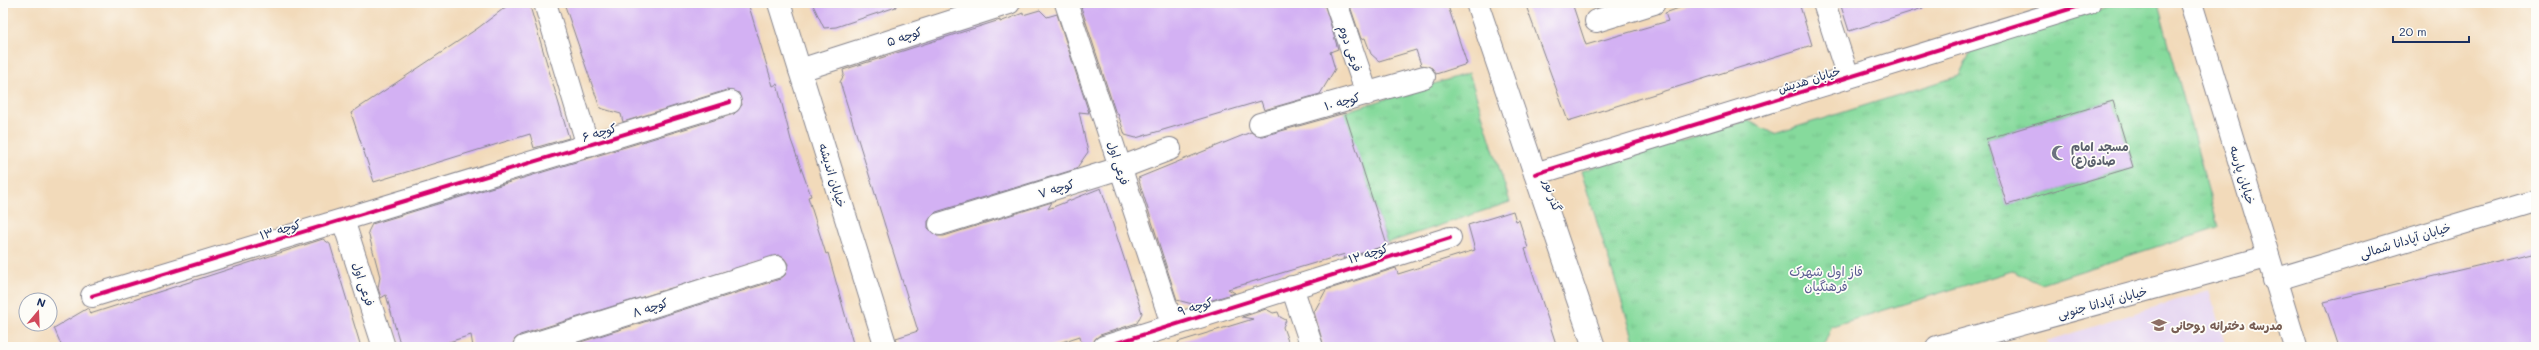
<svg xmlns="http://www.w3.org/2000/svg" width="2539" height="350" font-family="Mali,'Playpen Sans Arabic',sans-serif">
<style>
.built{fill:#e4d3f1}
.park{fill:url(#park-tufts);stroke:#50847d;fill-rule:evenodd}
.building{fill:#d3b1f3}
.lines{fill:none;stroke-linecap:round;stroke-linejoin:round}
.minor-casing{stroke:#86848c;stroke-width:24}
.tertiary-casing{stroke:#86848c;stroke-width:24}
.minor{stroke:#fff;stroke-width:22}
.tertiary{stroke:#fff;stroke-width:22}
.cycleway-casing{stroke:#fdfcf7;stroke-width:6}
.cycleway{stroke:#d6006c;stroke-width:4}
.labels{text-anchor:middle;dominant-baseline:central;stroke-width:3.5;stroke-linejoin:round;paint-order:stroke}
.street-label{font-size:12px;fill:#1b2f5e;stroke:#fdfcf7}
.worship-label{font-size:12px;font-weight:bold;fill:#5b616d;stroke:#fdfcf7;text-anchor:start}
.education-label{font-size:12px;font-weight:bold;fill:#785e54;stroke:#fdfcf7;text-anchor:start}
.neighbourhood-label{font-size:13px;fill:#5b5c92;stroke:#fdfcf7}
</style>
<defs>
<pattern id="park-tufts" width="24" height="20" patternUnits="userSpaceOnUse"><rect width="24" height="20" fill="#86da9c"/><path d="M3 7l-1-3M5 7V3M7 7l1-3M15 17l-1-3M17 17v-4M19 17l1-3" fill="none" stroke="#73bb89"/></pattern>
</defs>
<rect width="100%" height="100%" fill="#fdfcf7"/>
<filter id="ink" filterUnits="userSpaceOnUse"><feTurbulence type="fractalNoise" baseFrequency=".025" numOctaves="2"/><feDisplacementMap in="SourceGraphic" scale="8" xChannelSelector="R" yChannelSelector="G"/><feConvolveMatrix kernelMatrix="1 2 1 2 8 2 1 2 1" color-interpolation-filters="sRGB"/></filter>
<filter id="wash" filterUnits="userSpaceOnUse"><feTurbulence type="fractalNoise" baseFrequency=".012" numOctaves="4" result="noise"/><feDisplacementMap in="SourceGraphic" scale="16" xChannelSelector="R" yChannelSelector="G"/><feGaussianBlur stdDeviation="0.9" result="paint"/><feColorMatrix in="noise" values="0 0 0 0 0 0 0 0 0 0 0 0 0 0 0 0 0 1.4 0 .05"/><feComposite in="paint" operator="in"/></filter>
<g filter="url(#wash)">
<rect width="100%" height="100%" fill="#f2daba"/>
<path class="built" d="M2209 290 2226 347H2049L2047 341Z"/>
<path class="park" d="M2119 3H2158L2218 227 2041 284 2012 271 1832 326 1823 347H1636L1581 171 1747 120 1774 134 1959 76 1971 50ZM2113 101 2133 167 2007 205 1986 139Z
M1469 73 1510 202 1387 243 1344 112Z"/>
<g id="blocks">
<path class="building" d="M511 3H529L569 138 534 148 530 134 374 182 351 113 478 28Z
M564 3H748L773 86 777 84 791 140 811 196 808 197 826 254 828 253 854 347H565L780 279 785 275 788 264 784 258 778 255 520 335 515 339 512 347H473L471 335 433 347H401L386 295 381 298 378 288 380 277 368 232 372 224 734 114 742 105 739 93 727 90 623 122 621 114 600 108Z
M812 3H895L896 7 836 27 824 28Z
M1082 3H1324L1338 49 1330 52 1335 69 1320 94 1264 110 1261 101 1136 138 1125 135 1118 114H1116L1081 7H1083Z
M1349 3H1447L1467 64 1436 74 1432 68 1421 65 1416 50 1379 61 1371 54 1365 38 1361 39Z
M1525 3H1572L1586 45 1668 21 1665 13 1693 3H1799L1812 45 1568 121Z
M1840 3H1923V8L1849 31Z
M1040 10 1047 17 1057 14 1089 113 1079 112 1088 152 1076 169 936 212 928 221V228L937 236H944L1052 202 1048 209 1101 188 1142 313 1137 323 1100 335 1095 339 1092 347H1082L1080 336 1047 347H898L896 338 918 331 840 82 844 75 843 70 1000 20V22L1023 13V15Z
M2113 101 2133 167 2007 205 1986 139Z
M1345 113 1387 245 1343 259 1345 254 1228 289 1235 293 1196 305 1177 300 1138 178 1251 132 1257 136H1263Z
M1513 211 1516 221 1519 220 1528 248 1525 249 1557 347H1324L1314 312 1326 290 1396 268 1398 274 1475 250 1468 225Z
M323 239 330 244 361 347H62L54 328 88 308 90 314Z
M2536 252V347H2339L2324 302Z
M1266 309 1273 313 1278 312 1280 317 1286 320 1283 327 1290 347H1179L1178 342 1253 319 1242 317Z"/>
</g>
</g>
<g filter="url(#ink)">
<use href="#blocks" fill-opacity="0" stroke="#86848c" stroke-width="1"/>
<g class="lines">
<g class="minor-casing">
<path id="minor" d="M545 3 588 146
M1066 3 1172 324
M1336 3 1367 94
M1477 3 1594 347
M1824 3 1848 77
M2191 3 2296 347
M1596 21 1654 3
M800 70 1009 3
M1260 124 1424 77
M1535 174 2089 3
M343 220 384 347
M940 224 1120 168 1170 149
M2274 280 2536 201
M1292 287 1312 347
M92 296 730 102
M524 347 776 267
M1104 347 1450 238
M1937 347 2267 257"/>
</g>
<g class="tertiary-casing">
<path id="tertiary" d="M779 3 886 347"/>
</g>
<use href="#minor" class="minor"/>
<use href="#tertiary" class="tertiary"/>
<g class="cycleway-casing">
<path id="cycleway" d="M1535 174 2089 3
M92 296 730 102
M1104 347 1450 238"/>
</g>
<use href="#cycleway" class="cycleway"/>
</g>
</g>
<defs>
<g id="mosque-bare" transform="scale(1.2)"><path d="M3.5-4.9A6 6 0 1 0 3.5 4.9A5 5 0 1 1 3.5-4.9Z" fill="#6b7280" stroke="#fdfcf7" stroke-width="2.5" paint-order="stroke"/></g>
<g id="school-bare" transform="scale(1.2)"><path d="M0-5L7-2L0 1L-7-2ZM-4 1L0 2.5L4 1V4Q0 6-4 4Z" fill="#8d6e63" stroke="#fdfcf7" stroke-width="2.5" paint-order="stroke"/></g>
</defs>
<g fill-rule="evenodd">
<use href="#mosque-bare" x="2059" y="153"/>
<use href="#school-bare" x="2159" y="325"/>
</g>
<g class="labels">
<g class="street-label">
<text transform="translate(904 36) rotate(-18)">کوچه ۵</text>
<text transform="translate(1351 48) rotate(71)">فرعی دوم</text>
<text transform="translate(1809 79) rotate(-17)">خیابان هدیش</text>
<text transform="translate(1342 101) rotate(-16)">کوچه ۱۰</text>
<text transform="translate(599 132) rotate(-17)">کوچه ۶</text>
<text transform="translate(1119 163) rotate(72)">فرعی اول</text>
<text transform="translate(833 175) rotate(73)">خیابان اندیشه</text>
<text transform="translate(2243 175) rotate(73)">خیابان پارسه</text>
<text transform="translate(1056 188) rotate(-17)">کوچه ۷</text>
<text transform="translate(1553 195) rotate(71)">گذر نور</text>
<text transform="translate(280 229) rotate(-17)">کوچه ۱۳</text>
<text transform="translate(2405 240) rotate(-17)">خیابان آپادانا شمالی</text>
<text transform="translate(1368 253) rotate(-17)">کوچه ۱۲</text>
<text transform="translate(364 284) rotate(72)">فرعی اول</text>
<text transform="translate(2102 302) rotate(-15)">خیابان آپادانا جنوبی</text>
<text transform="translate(1195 306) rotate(-17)">کوچه ۹</text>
<text transform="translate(650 307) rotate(-18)">کوچه ۸</text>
</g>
<g class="worship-label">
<text x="2071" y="146">مسجد امام<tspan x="2071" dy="14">صادق(ع)</tspan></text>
</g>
<g class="education-label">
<text x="2171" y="325">مدرسه دخترانه روحانی</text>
</g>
<g class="neighbourhood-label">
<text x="1826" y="270">فاز اول شهرک<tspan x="1826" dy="15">فرهنگیان</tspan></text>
</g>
</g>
<rect width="2539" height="350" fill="none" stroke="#fdfcf7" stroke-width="16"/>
<g transform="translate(38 312) rotate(19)"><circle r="19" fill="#fdfcf7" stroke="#a3aaba"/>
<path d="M0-3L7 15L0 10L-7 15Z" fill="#d1495b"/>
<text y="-6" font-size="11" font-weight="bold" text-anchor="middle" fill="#1b2f5e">N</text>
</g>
<path d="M2393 36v6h76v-6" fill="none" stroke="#1b2f5e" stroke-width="2"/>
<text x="2399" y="36" font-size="12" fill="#1b2f5e" stroke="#fdfcf7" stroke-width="3" paint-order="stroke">20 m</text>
</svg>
